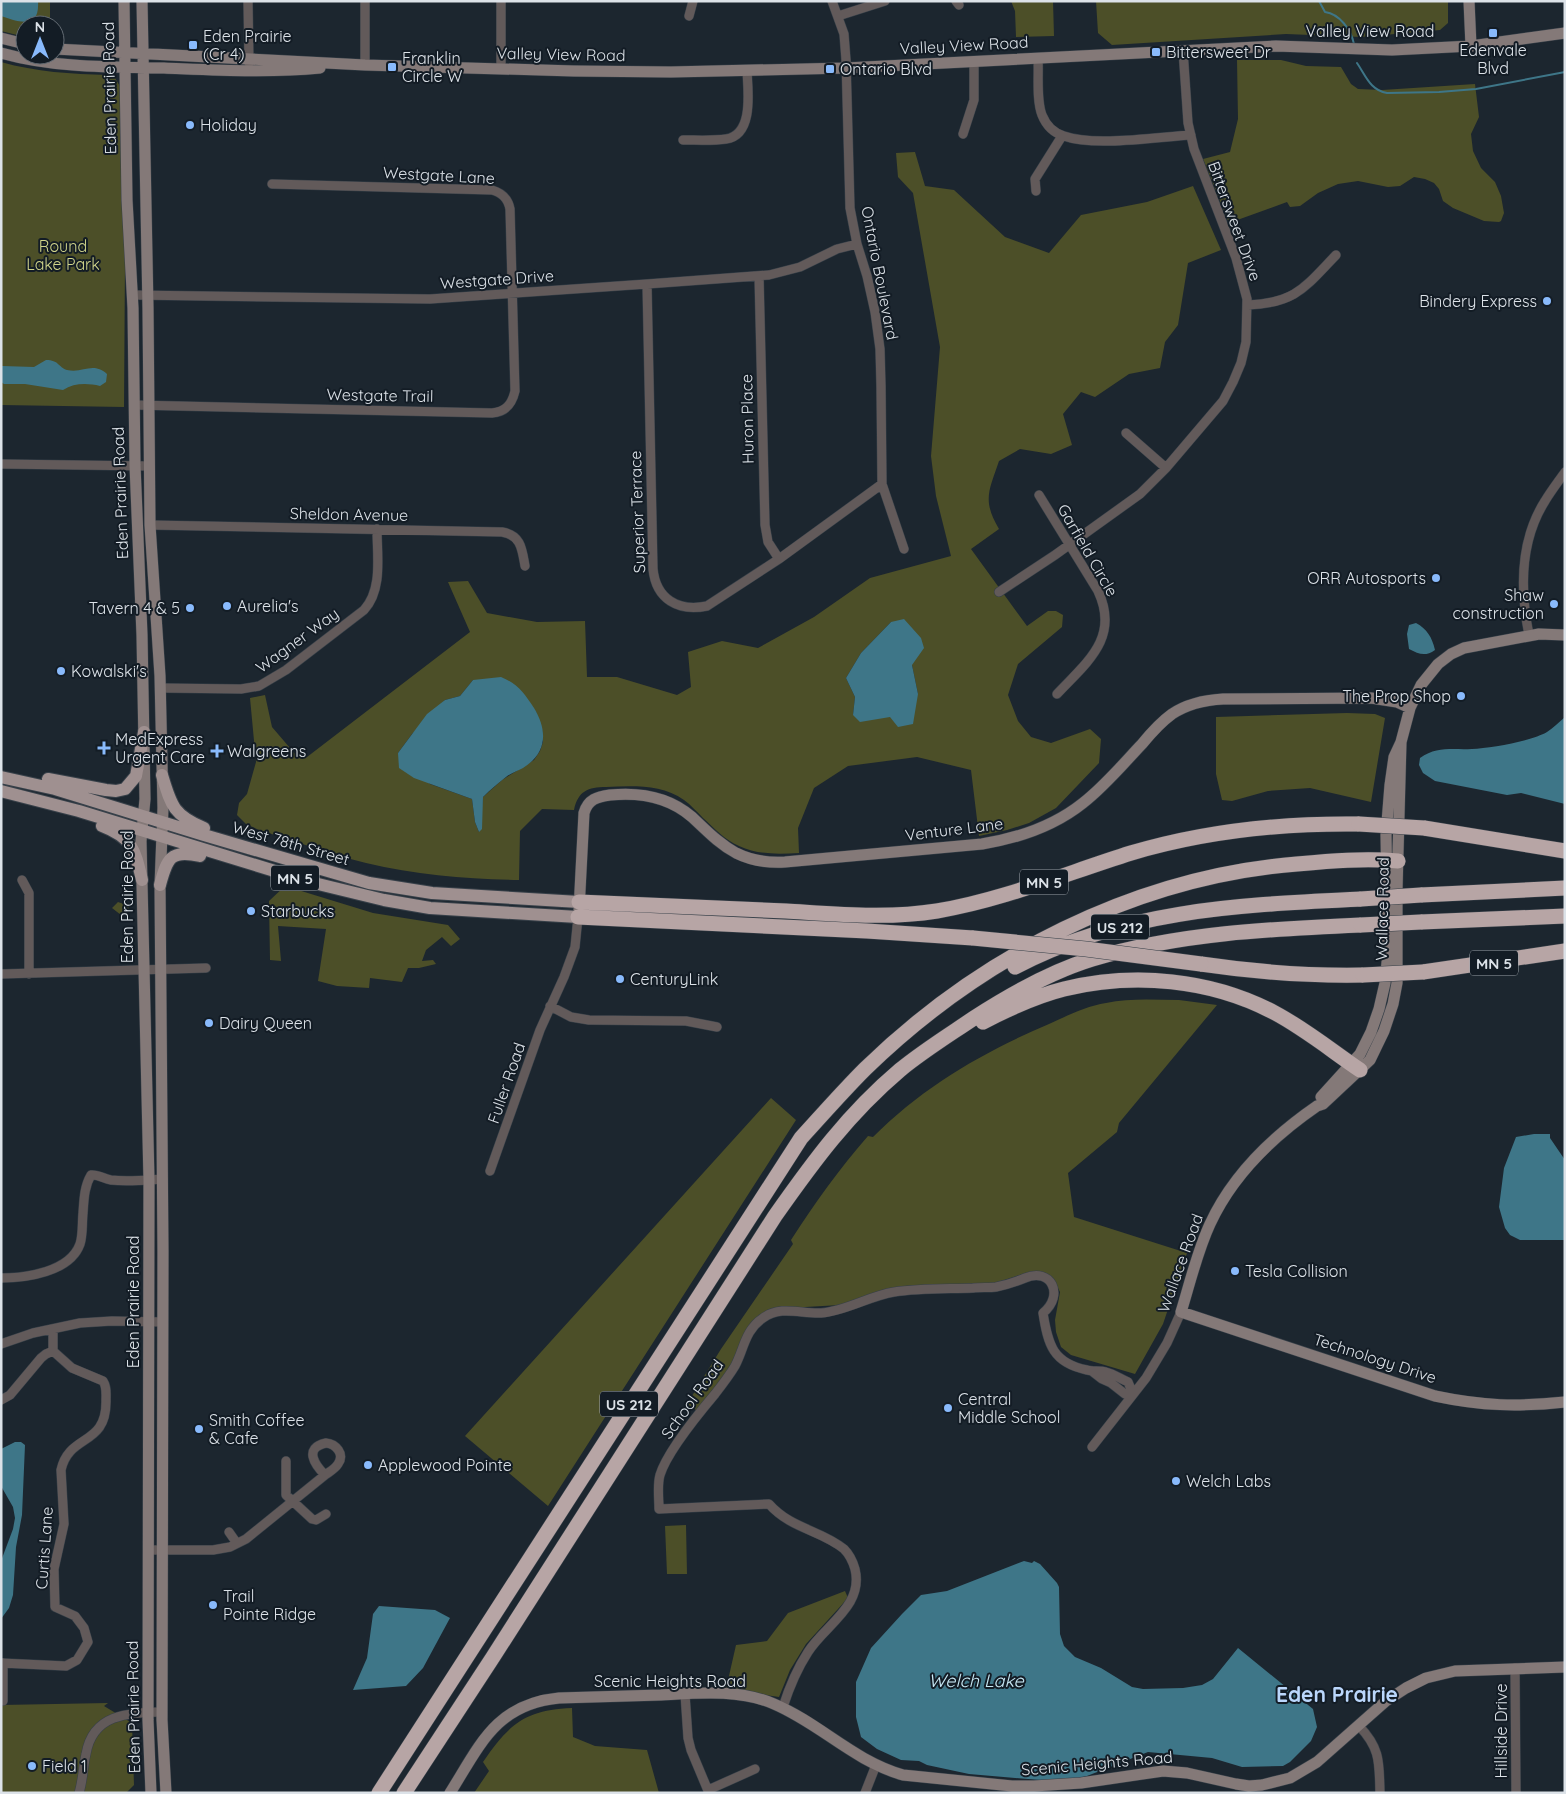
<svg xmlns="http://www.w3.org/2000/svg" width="1566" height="1794" font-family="Quicksand,sans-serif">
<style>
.green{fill:#4c4f28;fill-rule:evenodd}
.water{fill:#3e7688}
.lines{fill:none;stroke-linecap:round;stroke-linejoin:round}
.stream{stroke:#3e7688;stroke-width:2}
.street-casing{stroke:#374049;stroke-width:10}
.secondary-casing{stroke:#374049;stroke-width:12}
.primary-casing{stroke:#374049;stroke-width:14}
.highway-casing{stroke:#374049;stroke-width:16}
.street{stroke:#625a5a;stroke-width:9}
.secondary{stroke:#847978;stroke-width:11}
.primary{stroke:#9f9090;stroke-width:12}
.highway{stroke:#b7a5a5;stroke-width:15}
.highway-bridge-casing{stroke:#374049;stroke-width:16;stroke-linecap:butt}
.highway-bridge{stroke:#b7a5a5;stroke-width:15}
.poi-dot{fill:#89bafc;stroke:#131c25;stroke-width:2}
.labels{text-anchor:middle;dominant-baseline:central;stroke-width:4;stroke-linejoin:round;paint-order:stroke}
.shield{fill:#131c25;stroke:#a0a7ae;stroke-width:1}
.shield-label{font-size:15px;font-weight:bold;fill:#dce2e8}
.street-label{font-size:16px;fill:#dce2e8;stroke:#131c25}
.poi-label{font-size:16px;fill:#dce2e8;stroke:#131c25;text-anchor:start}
.park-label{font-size:16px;fill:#d1d58b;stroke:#131c25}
.water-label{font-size:18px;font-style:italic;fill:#c9eaf6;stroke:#131c25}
.district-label{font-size:21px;font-weight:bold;fill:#bbd7fc;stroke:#131c25}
</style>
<rect width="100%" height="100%" fill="#1c262f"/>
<path class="green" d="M1 1H50V25H25V37L1 31Z
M1011 1H1053L1054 36 1016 37 1015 11Z
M1096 1H1448V23L1440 30 1361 37 1286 34 1112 45 1098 33Z
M1237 60H1281L1306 66 1341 67 1351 84 1358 89 1382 90 1475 84 1479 117 1471 134 1473 151 1481 168 1495 182 1501 196 1504 213 1501 221 1499 222 1484 221 1453 208 1443 201 1439 189 1434 183 1425 179 1414 177 1400 186 1388 187 1358 181 1338 184 1318 193 1300 206 1290 207 1287 202 1229 223 1203 159 1230 152 1238 119Z
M1 62C36 72 72 74 107 75L115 78 121 88 125 261 124 407 1 405Z
M915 152 925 186 954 190 1005 237 1049 253 1081 215 1147 202 1193 186 1221 250 1188 263 1178 325 1165 342 1160 368 1129 374 1095 397 1081 392 1063 414 1072 445 1051 454 1020 449 999 461C989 491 982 500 999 529L971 549 1027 626 1048 611H1056L1063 615 1062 627 1018 664 1008 695 1018 721 1031 737 1051 743 1090 729 1101 739 1099 763 1056 808 1029 823 1007 830 979 836 971 770 917 757 848 766 814 788 798 828 799 853C778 854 758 855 739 846 725 840 714 828 703 818 697 812 691 805 684 800 661 784 633 786 606 787 588 787 578 791 574 810L542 809 520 831 519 880C468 879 417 875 366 863 330 854 295 841 259 830L246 824 237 815 239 803 247 794 256 762 250 698 265 695 272 727 296 755 307 757 470 632 448 582 468 581 487 613 537 622 585 621 587 677H617L677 695 691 687 688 652 722 641 758 648 814 617 870 578 951 556 936 496 931 456 940 347 913 193 898 177 896 153ZM891 622 912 665 918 694 853 715 855 697 846 678 861 653ZM473 680H486L536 712 542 729 543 742 540 751 534 760 502 780 483 797 479 832 475 822 472 799 430 784 398 753 412 734 445 700 460 696Z
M1347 713 1375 714 1385 718 1371 802 1310 788 1268 791 1232 801 1222 800 1216 774V717Z
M285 886 373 913 448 925 460 939 451 946 442 937 426 950 422 961 433 960 436 964 419 968H408L402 982 370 978 369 988 337 986 318 981 326 929 278 926 281 961 270 960 269 901Z
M118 902 129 906V913L127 915H121L112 908Z
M1179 1000 1217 1005 1119 1123 1117 1132 1068 1173 1074 1217 1187 1253 1163 1324 1135 1374 1071 1355 1061 1347 1056 1332 1055 1320 1060 1292 1053 1278 1044 1273 1033 1271 995 1283 906 1286 879 1291 840 1305 771 1309 756 1318 748 1327 742 1338 734 1359 724 1376 696 1410 687 1404 721 1349 793 1244 791 1240C815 1203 839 1169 868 1136L873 1137C924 1086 983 1052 1049 1024 1067 1016 1086 1006 1106 1003 1129 998 1155 1000 1179 1000Z
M771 1098 796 1120 548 1506 465 1436Z
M686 1525 687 1574H667L665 1526Z
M845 1591 848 1598 806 1644 790 1670 779 1697 726 1689 736 1645 767 1641 788 1613Z
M108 1703 104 1706 132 1723 134 1785 126 1793H1V1705Z
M572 1708 573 1737 595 1746 647 1750 659 1793H474L489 1771 483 1762C509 1724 525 1710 572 1708Z"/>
<path class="water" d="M1 1H38C40 30 19 22 1 16Z
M46 360C59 360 58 367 67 370 83 374 92 361 107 374L106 382 100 386C87 383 74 383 63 390L25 384H4L1 382 2 366 34 367Z
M904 619 921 638 924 648 912 665 918 694 913 724 898 727 890 717 860 722 853 715 855 697 846 678 861 653 891 622Z
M1416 623C1427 629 1432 637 1435 650 1425 657 1419 654 1409 649L1407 634 1409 625Z
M501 677C518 684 524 693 534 708 548 731 547 753 523 768 518 771 511 773 506 777 498 783 490 790 483 797L482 829 479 832 475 822 472 799 414 778 399 768 398 753 427 714 445 700 460 696 473 680Z
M1565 717V804L1521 793 1507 795 1435 781 1423 773 1419 765 1420 758C1437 746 1452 750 1472 749 1490 748 1532 741 1547 732 1553 728 1559 722 1565 717Z
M1534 1134H1550V1138L1565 1160V1240H1520L1510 1235 1505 1228 1499 1207 1504 1168 1516 1137Z
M15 1442H21L25 1445 22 1515 16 1547 13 1595 9 1608 1 1619V1561L13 1529 15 1518 13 1507 1 1486V1449Z
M1024 1561 1032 1563 1034 1561 1040 1564 1057 1583 1059 1587 1060 1634 1064 1646 1075 1657 1101 1668 1132 1687 1143 1689 1183 1688 1202 1685 1213 1679 1238 1648 1313 1709 1317 1727 1311 1741 1290 1762 1283 1766 1242 1767 1212 1758 1148 1752 1087 1776 1064 1782 969 1774 927 1765 919 1761 901 1760 877 1749 861 1737 856 1717V1682L871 1648 902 1614 921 1595 947 1591Z
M379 1606 435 1610 450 1618 423 1668 406 1686 353 1690 367 1658 373 1614Z"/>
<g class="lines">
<path class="stream" d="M1319 1 1325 12C1340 14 1351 30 1354 44
M1357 63C1366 76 1370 90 1387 93L1439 92 1476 89 1565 72"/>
<g class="street-casing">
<path id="street" d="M248 1 249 63
M365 1V65
M501 1V69
M832 1 844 34 846 60 850 208 857 244 867 276 875 312 880 349 881 386 882 484 904 549
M956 1 959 5
M689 16 693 1
M838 16 885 1
M1038 58C1039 74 1036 100 1042 115 1046 125 1054 133 1064 136 1094 147 1157 137 1191 135
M963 134 974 100V61
M683 140C697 140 713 141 726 139 754 135 748 91 747 71
M1036 191 1035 179 1062 136
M759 276 765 525 768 542 779 559
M647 284 653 569C656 599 678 612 707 606L779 559 882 484
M133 295 430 299 647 284 769 275 800 267 837 249 857 244
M1248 305C1296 303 1305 287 1336 255
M134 405 492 413C506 412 512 404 515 391L510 209C508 198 502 193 492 190L272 184
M1126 433 1166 468
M1 464 149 466
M1039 495 1098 591C1120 638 1087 662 1057 694
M150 525 502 532C521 535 522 549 525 566
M999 592 1055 555 1140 494 1166 468 1223 401 1233 382 1241 363 1246 342 1247 299 1236 258 1194 149 1188 123 1183 50
M1529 635C1520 590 1519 542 1545 501 1551 491 1558 482 1565 472
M161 688 241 689 259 686 286 670 364 610C383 589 377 556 377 529
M22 880 29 893V974
M1 974 206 968
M550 1006 571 1017 589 1020 686 1021 717 1027
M490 1171 540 1030 564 977 575 947 578 917
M1 1278C26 1278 70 1272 80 1244 83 1235 82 1223 83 1213 84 1200 84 1187 91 1175 98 1174 104 1179 111 1180 128 1182 146 1180 163 1179
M1 1344 33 1333 80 1323 112 1321 163 1322
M1093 1372 1102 1379 1111 1383 1125 1394H1133
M1 1400 10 1395 41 1358 46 1354 53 1351
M326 1443C336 1444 345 1454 338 1464 335 1469 329 1472 325 1475 315 1465 303 1448 326 1443Z
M1092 1447 1146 1378 1167 1343 1181 1312
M286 1461V1495L312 1519 316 1520 326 1514
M229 1532 236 1542
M148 1550H213L230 1547 246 1539 325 1475
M1 1663 66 1666 77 1660 88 1642 84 1628 75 1616 55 1607 54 1569 64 1524 61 1470C69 1433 107 1447 106 1400 106 1393 107 1387 103 1381L72 1368 53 1351V1329
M3 1663V1701
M1515 1668 1516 1793
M685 1694 688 1738 691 1750 709 1793
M783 1707C789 1688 797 1669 808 1652 825 1625 864 1606 855 1569 853 1562 849 1554 844 1549 821 1530 791 1529 769 1504L659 1509C659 1499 657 1485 660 1475 667 1452 699 1413 715 1394 722 1385 729 1376 735 1366 744 1349 745 1330 763 1318 781 1305 801 1314 821 1313 846 1311 869 1296 894 1292 920 1288 947 1289 973 1288 981 1287 989 1288 996 1287 1006 1285 1015 1282 1025 1278 1051 1267 1065 1295 1043 1313 1048 1345 1053 1363 1087 1370 1093 1372 1100 1370 1106 1372 1114 1374 1121 1379 1128 1382L1133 1394
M1359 1726C1381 1749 1379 1763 1380 1793
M708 1790 755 1769
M79 1793C83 1780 83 1767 86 1754 93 1713 129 1713 162 1712
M865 1793 876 1765"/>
</g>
<g class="secondary-casing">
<path id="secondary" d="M124 1 127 200 133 308 135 465 142 635 145 799 141 841 149 1180 148 1720 151 1793
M142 1 148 308 150 525 160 676 163 808 160 885 163 1251 162 1720 166 1793
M1469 1 1471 46
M1 38 25 44
M55 49 365 65 574 71 671 72 846 68 1276 46 1392 50 1471 46 1565 33
M1 53C55 68 109 67 164 68 216 70 268 73 320 68
M1401 742 1397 890V983L1393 1004 1384 1031 1370 1060 1323 1104 1317 1106C1272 1137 1233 1174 1210 1224 1197 1252 1190 1283 1181 1312L1435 1396C1482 1406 1518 1407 1565 1402
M579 910 584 813C588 799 597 797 610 795 640 792 669 797 692 817 706 830 719 844 736 853 752 861 768 863 785 862L982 844C1019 838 1053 827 1083 803 1105 786 1123 764 1142 744 1151 733 1161 722 1172 714 1187 704 1205 700 1223 699L1371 698 1397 702 1410 708
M1321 1097 1360 1054 1371 1032 1379 1009 1385 983 1388 952 1386 835 1390 785 1394 757 1401 742 1410 708 1421 685 1438 664 1451 654 1464 648 1539 634 1565 635
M450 1793C480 1745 496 1704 559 1698 593 1697 627 1696 661 1695 698 1693 740 1689 774 1704 821 1724 852 1760 903 1775L1012 1786H1034L1081 1783 1163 1771 1187 1773 1236 1784 1249 1786 1262 1785 1290 1778 1317 1762 1386 1701 1406 1688 1426 1678 1455 1671 1565 1667"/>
</g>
<g class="primary-casing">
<path id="primary" d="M162 775C171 805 173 815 204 828
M1 777 55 789 204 835 369 883 432 893 579 902
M48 779 106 790 116 791 125 789 136 776 144 732
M1 791 79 811 314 883 384 900 430 908 578 917
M102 826C133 838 135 850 142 880
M160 885C167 859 170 849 200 856"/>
</g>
<g class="highway-casing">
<path id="highway" d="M1424 828 1565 851
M1421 895 1565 888
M579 902C648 905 717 908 786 911 836 914 887 919 937 911 1003 900 1067 873 1131 853 1205 831 1282 823 1359 824
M578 917 867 931 973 938
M1421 922 1565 916
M1201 964C1255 972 1308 976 1363 975
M1015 967C1126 909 1240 905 1361 899
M1423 972 1565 951
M983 1022C1008 1009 1036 996 1064 989 1134 972 1211 979 1275 1013 1305 1029 1332 1051 1360 1070
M379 1793 801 1138C822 1115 843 1091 865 1069 981 956 1135 877 1297 864 1330 861 1365 858 1398 861
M404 1793 493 1657 775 1216C813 1162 848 1114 900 1070 923 1051 949 1035 974 1018 1011 994 1050 972 1092 959 1180 933 1270 929 1361 925"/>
</g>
<use href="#street" class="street"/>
<use href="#secondary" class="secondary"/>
<use href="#primary" class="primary"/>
<use href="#highway" class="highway"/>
<g class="highway-bridge-casing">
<path id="highway-bridge" d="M1359 824 1424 828
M1361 899 1421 895
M1361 925 1421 922
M973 938 1086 949 1201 964
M1363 975 1423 972"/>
</g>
<use href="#highway-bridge" class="highway-bridge"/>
</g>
<g class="poi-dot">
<rect x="1488" y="28" width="10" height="10" rx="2.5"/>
<rect x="188" y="40" width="10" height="10" rx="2.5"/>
<rect x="1151" y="47" width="10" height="10" rx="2.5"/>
<rect x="387" y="62" width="10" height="10" rx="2.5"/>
<rect x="825" y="64" width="10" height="10" rx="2.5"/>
<circle cx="190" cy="125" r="5"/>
<circle cx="1547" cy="301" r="5"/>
<circle cx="1436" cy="578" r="5"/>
<circle cx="1554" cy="604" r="5"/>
<circle cx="227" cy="606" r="5"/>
<circle cx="190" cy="608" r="5"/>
<circle cx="61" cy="671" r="5"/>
<circle cx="1461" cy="696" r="5"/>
<path d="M101.5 740.5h5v5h5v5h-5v5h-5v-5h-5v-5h5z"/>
<path d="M214.5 743.5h5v5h5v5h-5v5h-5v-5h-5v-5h5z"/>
<circle cx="251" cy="911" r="5"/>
<circle cx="620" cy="979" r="5"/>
<circle cx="209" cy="1023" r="5"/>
<circle cx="1235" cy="1271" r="5"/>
<circle cx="948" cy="1408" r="5"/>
<circle cx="199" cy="1429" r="5"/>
<circle cx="368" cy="1465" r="5"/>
<circle cx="1176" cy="1481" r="5"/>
<circle cx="213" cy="1605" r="5"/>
<circle cx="32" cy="1766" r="5"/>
</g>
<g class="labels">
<g class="shield">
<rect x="271" y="865.5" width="48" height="25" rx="4"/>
<rect x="1020" y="869.5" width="48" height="25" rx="4"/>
<rect x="1091" y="914.5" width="58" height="25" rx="4"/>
<rect x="1470" y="950.5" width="48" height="25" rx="4"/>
<rect x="600" y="1391.5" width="58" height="25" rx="4"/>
</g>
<g class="shield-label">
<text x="295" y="878">MN 5</text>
<text x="1044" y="882">MN 5</text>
<text x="1120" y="927">US 212</text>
<text x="1494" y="963">MN 5</text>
<text x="629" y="1404">US 212</text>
</g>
<g class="street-label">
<text x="1370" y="31">Valley View Road</text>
<text transform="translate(964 45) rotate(-3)">Valley View Road</text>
<text transform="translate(561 54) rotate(1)">Valley View Road</text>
<text transform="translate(109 88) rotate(-91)">Eden Prairie Road</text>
<text transform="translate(439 175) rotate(3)">Westgate Lane</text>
<text transform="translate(1235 221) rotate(70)">Bittersweet Drive</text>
<text transform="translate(880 273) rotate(79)">Ontario Boulevard</text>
<text transform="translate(497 279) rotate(-4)">Westgate Drive</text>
<text transform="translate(380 395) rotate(1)">Westgate Trail</text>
<text transform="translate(747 419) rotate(-91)">Huron Place</text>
<text transform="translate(120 493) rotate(-92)">Eden Prairie Road</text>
<text transform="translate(637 512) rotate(-92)">Superior Terrace</text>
<text transform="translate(349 514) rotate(1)">Sheldon Avenue</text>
<text transform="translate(1088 550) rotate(60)">Garfield Circle</text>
<text transform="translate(297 640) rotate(-36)">Wagner Way</text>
<text transform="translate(954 829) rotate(-7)">Venture Lane</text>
<text transform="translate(291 843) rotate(16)">West 78th Street</text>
<text transform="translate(127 897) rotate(-90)">Eden Prairie Road</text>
<text transform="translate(1382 909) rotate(-89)">Wallace Road</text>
<text transform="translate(506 1083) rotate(-71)">Fuller Road</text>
<text transform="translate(1180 1263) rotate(-70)">Wallace Road</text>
<text transform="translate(133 1302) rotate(-90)">Eden Prairie Road</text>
<text transform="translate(1375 1358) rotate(18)">Technology Drive</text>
<text transform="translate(692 1399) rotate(-54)">School Road</text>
<text transform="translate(44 1548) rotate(-86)">Curtis Lane</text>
<text x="670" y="1681">Scenic Heights Road</text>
<text transform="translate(133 1707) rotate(-91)">Eden Prairie Road</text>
<text transform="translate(1501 1731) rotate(-90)">Hillside Drive</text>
<text transform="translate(1097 1763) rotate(-5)">Scenic Heights Road</text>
</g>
<g class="poi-label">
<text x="203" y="36">Eden Prairie<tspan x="203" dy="18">(Cr 4)</tspan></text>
<text x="1493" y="50" text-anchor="middle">Edenvale<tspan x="1493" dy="18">Blvd</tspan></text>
<text x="1166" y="52">Bittersweet Dr</text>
<text x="402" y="58">Franklin<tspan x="402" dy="18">Circle W</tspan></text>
<text x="840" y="69">Ontario Blvd</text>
<text x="200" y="125">Holiday</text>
<text x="1537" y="301" text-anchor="end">Bindery Express</text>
<text x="1426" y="578" text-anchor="end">ORR Autosports</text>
<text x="1544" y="595" text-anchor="end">Shaw<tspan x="1544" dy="18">construction</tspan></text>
<text x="237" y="606">Aurelia's</text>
<text x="180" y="608" text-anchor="end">Tavern 4 &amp; 5</text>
<text x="71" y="671">Kowalski's</text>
<text x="1451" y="696" text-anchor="end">The Prop Shop</text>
<text x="115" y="739">MedExpress<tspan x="115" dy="18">Urgent Care</tspan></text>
<text x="227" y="751">Walgreens</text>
<text x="261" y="911">Starbucks</text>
<text x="630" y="979">CenturyLink</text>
<text x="219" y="1023">Dairy Queen</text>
<text x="1245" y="1271">Tesla Collision</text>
<text x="958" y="1399">Central<tspan x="958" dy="18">Middle School</tspan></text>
<text x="209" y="1420">Smith Coffee<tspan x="209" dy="18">&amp; Cafe</tspan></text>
<text x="378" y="1465">Applewood Pointe</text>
<text x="1186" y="1481">Welch Labs</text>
<text x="223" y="1596">Trail<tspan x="223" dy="18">Pointe Ridge</tspan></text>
<text x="42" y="1766">Field 1</text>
</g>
<g class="park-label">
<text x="63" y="246">Round<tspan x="63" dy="18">Lake Park</tspan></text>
</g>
<g class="water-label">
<text x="976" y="1680">Welch Lake</text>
</g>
<g class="district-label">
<text x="1337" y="1694">Eden Prairie</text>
</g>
</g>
<rect width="1566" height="1794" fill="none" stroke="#dce2e8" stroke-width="5"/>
<g transform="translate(40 40)"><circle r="24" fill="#131c25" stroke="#636b73"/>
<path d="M0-4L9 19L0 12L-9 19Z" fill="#89bafc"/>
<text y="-8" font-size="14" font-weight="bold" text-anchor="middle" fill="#dce2e8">N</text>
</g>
</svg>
